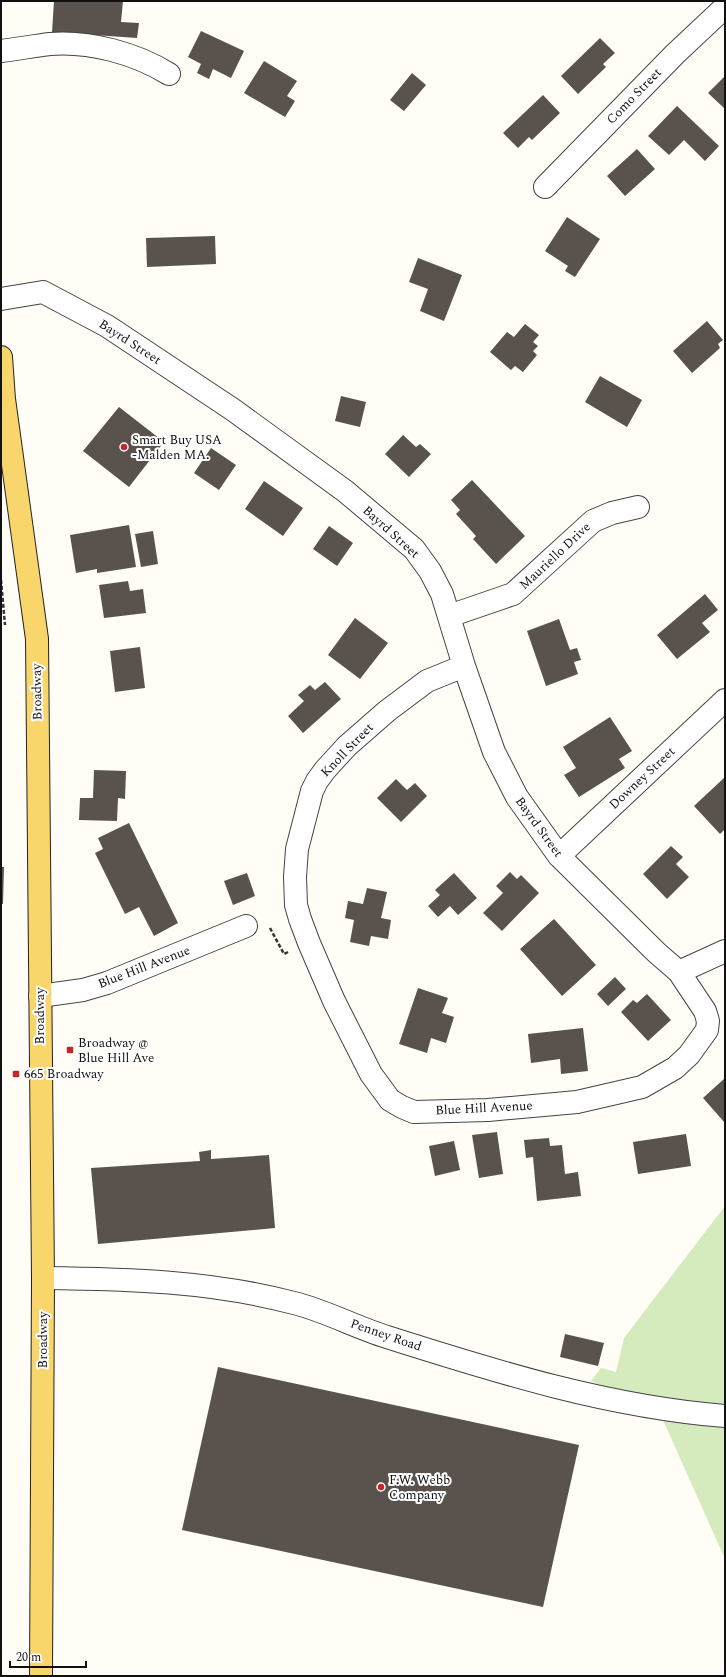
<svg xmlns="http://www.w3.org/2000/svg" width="726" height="1677" font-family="Spectral,serif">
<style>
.green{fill:#d5ebbd}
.building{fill:#5a524d}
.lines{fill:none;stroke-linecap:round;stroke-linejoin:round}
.street-casing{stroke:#444;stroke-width:24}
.primary-casing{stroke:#222;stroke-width:24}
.path{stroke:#333;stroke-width:2.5;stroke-dasharray:4 2;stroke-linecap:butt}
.street{stroke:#fff;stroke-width:22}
.primary{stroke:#f9d66b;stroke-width:22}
.poi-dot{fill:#c4262e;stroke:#fff;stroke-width:1.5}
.labels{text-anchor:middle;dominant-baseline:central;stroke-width:4;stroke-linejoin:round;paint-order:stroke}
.street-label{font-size:13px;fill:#111;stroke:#fff}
.poi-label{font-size:13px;fill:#111;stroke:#fff;text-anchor:start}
</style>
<rect width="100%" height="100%" fill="#fffdf5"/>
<path class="green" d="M725 1206V1559L659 1411 591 1381 601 1368 616 1372 624 1338Z"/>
<path class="building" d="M54 1H123L121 22 139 23 137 38 52 32Z
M201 31 244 51 231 78 213 69 209 79 197 73 201 64 188 57Z
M600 38 615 53 603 64 606 67 578 94 561 76Z
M264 61 297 81 287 96 295 101 285 117 244 93Z
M412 73 426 85 404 111 390 100Z
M725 76V109L708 93Z
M543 95 560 113 532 140 529 137 518 148 503 133Z
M677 106 719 146 705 161 684 140 669 155 648 136Z
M637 149 655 169 625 196 607 176Z
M567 217 600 239 575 277 565 271 568 266 545 251Z
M215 236 216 264 147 267 146 238Z
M418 258 462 275 444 321 420 311 428 289 409 282Z
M707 321 723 340 718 344 720 348 692 373 673 351Z
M525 324 539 335 533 342 538 346 533 351 537 355 523 372 515 366 511 370 490 352 507 332 514 337Z
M600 376 642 400 627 427 585 402Z
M341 396 366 402 360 427 335 421Z
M119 407 164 442 129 487 83 451Z
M403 435 416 447 420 444 431 454 409 477 385 454Z
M211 448 236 465 219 490 194 473Z
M472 480 525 536 496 564 473 539 476 536 456 514 460 510 451 500Z
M264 481 303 508 283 536 245 509Z
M129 525 136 567 97 573V569L76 573 70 535Z
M329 526 353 543 337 566 313 549Z
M153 531 158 564 141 567 135 534Z
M128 581 130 591 143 589 146 613 104 618 99 585Z
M705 594 718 610 702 623 710 632 677 659 657 635Z
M355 618 388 643 360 679 328 655Z
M559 619 570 650 577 648 581 660 574 662 578 674 546 686 527 631Z
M140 647 145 688 115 692 110 651Z
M325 682 341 699 303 733 288 716 304 701 298 695 310 685 315 690Z
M610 717 632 751 619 759 625 768 579 797 564 775 576 768 563 747Z
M94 770 126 771 125 799 118 798 117 821 79 820 80 798H93Z
M725 777V829L720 834 694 806Z
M396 779 407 790 415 783 427 796 401 822 377 798Z
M129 823 178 923 154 936 139 907 125 914 95 853 103 849 98 838Z
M671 846 683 857 676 864 689 877 667 899 643 874Z
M1 867H4L3 904H1Z
M510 872 517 879 521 875 539 893 502 931 483 913 503 893 496 886Z
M247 873 255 896 233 905 224 881Z
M454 873 477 898 458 915 450 906 438 917 428 906 440 895 435 890Z
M367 888 387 892 381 918 391 920 388 939 371 936 369 946 350 942 354 920 345 918 348 901 363 904Z
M554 919 596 965 562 996 520 949Z
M615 977 626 989 608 1006 597 994Z
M418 988 448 998 442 1013 454 1017 446 1043 431 1038 427 1053 399 1044Z
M647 994 671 1020 648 1041 621 1012 633 1000 637 1003Z
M583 1028 588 1071 561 1074 560 1059 531 1063 528 1034Z
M725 1078V1123L703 1098Z
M497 1132 503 1174 479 1178 472 1135Z
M686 1134 691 1166 638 1174 633 1142Z
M549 1138 550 1146 562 1145 565 1174 578 1172 581 1196 537 1201 533 1157 526 1158 524 1140Z
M454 1141 460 1170 435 1176 429 1146Z
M211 1150V1159L269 1155 275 1228 98 1244 91 1168 200 1161 199 1152Z
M565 1334 604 1343 598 1366 560 1357Z
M218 1367 579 1445 543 1607 182 1530Z"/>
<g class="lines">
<g class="street-casing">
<path id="street" d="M1 51C17 49 34 46 50 44 90 41 135 53 169 74
M545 187 675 54 725 7
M1 299 43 292 107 326 232 409 345 491 414 549 430 571 442 594 464 666 494 752 517 797 559 856 657 953 679 972 705 1011 708 1021 707 1030 689 1055 675 1068 642 1087 577 1102 488 1110 414 1112 402 1107 390 1100 371 1074 334 1001 309 943 300 919 296 905 295 877 297 849 312 791 317 781 325 770 347 746 387 711 427 681 464 666
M449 616 513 594 593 521 612 513 638 507
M559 856 725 700
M679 972 725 951
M40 996 83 990 107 983 246 926
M43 1278C129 1279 210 1281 294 1303 326 1311 355 1327 387 1337 497 1372 609 1407 725 1416"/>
</g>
<g class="primary-casing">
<path id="primary" d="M1 357 4 399 37 639 43 1278 41 1676"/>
</g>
<path class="path" d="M1 580 5 625
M270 928 284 954 288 952"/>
<use href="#street" class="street"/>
<use href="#primary" class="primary"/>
</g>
<g class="poi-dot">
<circle cx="124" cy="447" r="4"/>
<rect x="66" y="1046" width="8" height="8" rx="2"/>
<rect x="12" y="1070" width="8" height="8" rx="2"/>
<circle cx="381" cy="1487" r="4"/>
</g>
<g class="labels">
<g class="street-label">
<text transform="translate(634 96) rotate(-46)">Como Street</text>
<text transform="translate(130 342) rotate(33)">Bayrd Street</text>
<text transform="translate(391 532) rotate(42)">Bayrd Street</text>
<text transform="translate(555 556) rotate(-43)">Mauriello Drive</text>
<text transform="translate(37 692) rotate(-91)">Broadway</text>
<text transform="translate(347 750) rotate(-46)">Knoll Street</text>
<text transform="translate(642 778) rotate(-43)">Downey Street</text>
<text transform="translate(539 827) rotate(54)">Bayrd Street</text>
<text transform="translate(144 967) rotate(-21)">Blue Hill Avenue</text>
<text transform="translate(40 1016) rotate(-90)">Broadway</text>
<text transform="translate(484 1108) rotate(-3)">Blue Hill Avenue</text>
<text transform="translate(386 1335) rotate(19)">Penney Road</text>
<text transform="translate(43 1340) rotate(-90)">Broadway</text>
</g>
<g class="poi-label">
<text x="132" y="440">Smart Buy USA<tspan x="132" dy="15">-Malden MA.</tspan></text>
<text x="78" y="1043">Broadway @<tspan x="78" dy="15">Blue Hill Ave</tspan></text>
<text x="24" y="1074">665 Broadway</text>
<text x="389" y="1480">F.W. Webb<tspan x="389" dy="15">Company</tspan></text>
</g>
</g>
<rect width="726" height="1677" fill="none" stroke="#111111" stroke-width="4"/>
<path d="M10 1661v6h76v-6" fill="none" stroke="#111111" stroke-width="2"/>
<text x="16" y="1661" font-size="12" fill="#111111" stroke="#ffffff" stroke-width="3" paint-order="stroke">20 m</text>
</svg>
